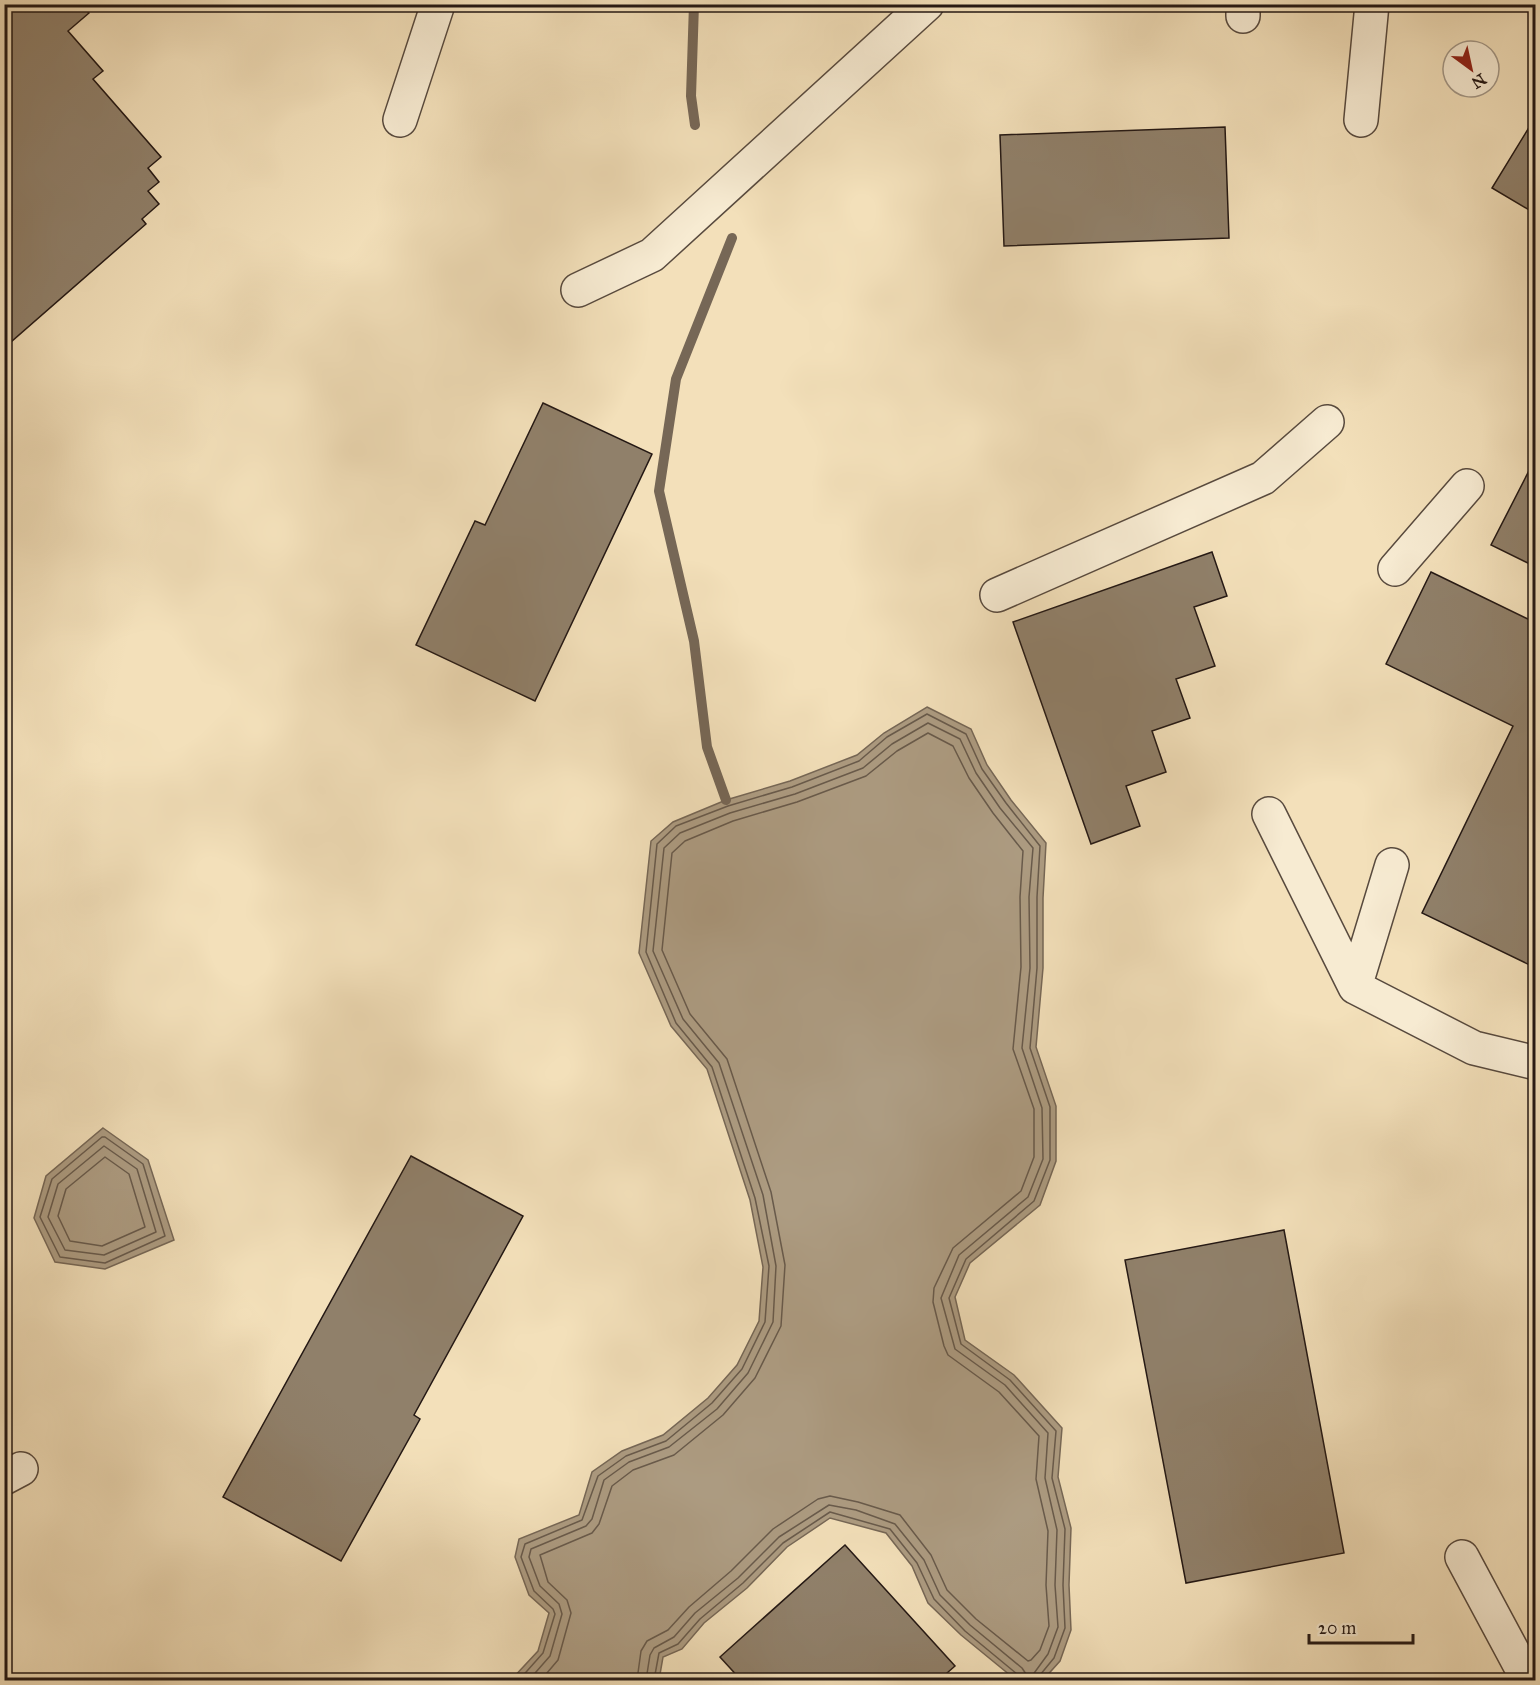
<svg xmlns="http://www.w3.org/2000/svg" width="1540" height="1685" font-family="'IM FELL Great Primer',serif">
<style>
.water{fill:#ad9c82;stroke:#766756;stroke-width:1.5}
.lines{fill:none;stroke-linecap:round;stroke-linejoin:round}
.shore{stroke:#685a4b;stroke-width:1.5}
.stream{stroke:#766756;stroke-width:10}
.building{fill:#90806a;stroke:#241814;stroke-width:1.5}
.minor-casing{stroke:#584a3e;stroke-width:36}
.minor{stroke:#f7ebd2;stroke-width:33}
</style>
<rect width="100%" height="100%" fill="#f3e0ba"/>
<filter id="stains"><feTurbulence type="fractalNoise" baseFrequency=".00333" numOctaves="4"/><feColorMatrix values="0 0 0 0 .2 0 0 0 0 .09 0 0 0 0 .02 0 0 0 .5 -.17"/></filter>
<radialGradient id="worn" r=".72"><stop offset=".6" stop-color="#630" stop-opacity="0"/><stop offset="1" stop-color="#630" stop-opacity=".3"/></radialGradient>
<path class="water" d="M927 707 971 729 987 765 1011 800 1046 843 1043 898V968L1036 1047 1056 1106V1161L1040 1205 970 1263 955 1297 965 1340 1014 1375 1062 1428 1058 1477 1071 1528 1069 1585 1071 1630 1060 1661 1043 1680H1016L961 1635 928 1603 912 1566 886 1533 830 1518 787 1547 747 1588 704 1623 682 1649 663 1657 659 1680H511L538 1651 549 1613 529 1595 515 1557 519 1539 579 1515 592 1472 622 1451 663 1435 708 1398 737 1365 759 1321 763 1267 750 1200 707 1069 671 1026 639 953 651 841 673 822 726 800 790 781 857 755 884 733Z
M103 1128 148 1160 174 1240 105 1269 55 1262 34 1218 46 1176Z"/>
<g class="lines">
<path class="shore" d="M102 1137H105L143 1164 165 1236 105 1263 60 1257 40 1217 52 1179Z
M104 1146 137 1169 156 1232 104 1255 65 1250 48 1217 58 1184Z
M105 1157 129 1174 145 1227 102 1246 70 1241 58 1216 66 1189Z
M519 1680 543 1653 555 1614 553 1609 534 1591 521 1557 525 1544 582 1520 598 1476 626 1456 666 1441 712 1403 742 1369 765 1322 769 1266 755 1198 712 1067 676 1023 646 952 657 844 676 826 728 806 792 787 859 761 887 737 927 714 966 734 982 769 1006 803 1040 846 1037 897V968L1030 1048 1050 1107V1160L1034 1201 966 1259 949 1298 961 1344 1010 1380 1056 1431 1052 1478 1065 1529 1063 1585 1065 1628 1054 1658 1040 1675 1039 1680
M529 1680 550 1656 562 1614 559 1604 540 1586 529 1557 531 1549 586 1526 592 1519 604 1480 629 1462 669 1447 717 1409 748 1373 773 1322 776 1266 763 1195 719 1063 683 1019 653 951 664 848 680 833 730 813 795 794 863 768 892 744 928 723 960 739 976 773 1000 808 1033 848 1029 897 1030 968 1022 1048 1042 1108 1043 1159 1028 1197 959 1255 941 1298 955 1349 1005 1385 1048 1433 1045 1478 1057 1530 1055 1585 1058 1627 1048 1654 1032 1676 1028 1677 1022 1668 970 1625 940 1595 924 1560 895 1524 856 1510 829 1505 779 1537 738 1578 695 1613 674 1637 654 1648 650 1655 646 1680
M541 1680 558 1660 571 1613 567 1600 548 1582 540 1555 592 1533 599 1524 612 1486 633 1470 674 1455 723 1415 755 1378 781 1326 785 1265 771 1192 727 1059 690 1014 662 950 672 853 685 841 733 821 797 802 866 776 897 751 928 733 953 746 969 778 993 813 1023 851 1020 897 1021 967 1013 1049 1034 1109V1157L1021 1191 953 1248 934 1288 933 1302 944 1346 948 1355 999 1392 1039 1436 1036 1479 1048 1531 1046 1585 1049 1626 1040 1650 1031 1660 1028 1661 976 1619 947 1590 931 1555 900 1515 858 1502 830 1496 818 1499 773 1529 731 1571 689 1607 668 1630 647 1641 641 1651 637 1680
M654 1680 659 1653 678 1644 700 1619 743 1583 783 1543 830 1512 890 1529 917 1563 934 1599 965 1631 1017 1674 1019 1680"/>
<path class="stream" d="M694 4 691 96 695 125
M726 800 707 747 694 641 659 491 676 379 732 238"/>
</g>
<path class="building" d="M4 4H81L89 13 68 31 103 71 93 79 161 157 148 168 159 182 148 191 159 204 142 219 146 224 4 348Z
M1536 116V214L1492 188Z
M1225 127 1229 238 1004 246 1000 135Z
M543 403 652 454 535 701 416 645 475 521 485 525Z
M1536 457V567L1491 545Z
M1212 552 1227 596 1194 607 1215 666 1176 679 1190 718 1152 731 1166 772 1126 786 1140 826 1091 844 1013 622Z
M1431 572 1536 623V968L1422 913 1513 726 1386 664Z
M411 1156 523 1216 414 1415 420 1419 341 1561 223 1497Z
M1284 1230 1344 1553 1186 1583 1125 1260Z
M845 1545 955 1666 939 1680H741L720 1657Z"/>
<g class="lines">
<g class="minor-casing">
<path id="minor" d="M1243 4V16
M400 120 438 4
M1361 120 1372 4
M578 290 652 255 927 4
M1395 569 1467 486
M997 595 1263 478 1327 422
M1269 814 1355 987 1474 1048 1536 1063
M1355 987 1392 865
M4 1478 21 1469
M1462 1557 1528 1680"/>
</g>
<use href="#minor" class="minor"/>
</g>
<rect width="1540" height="1685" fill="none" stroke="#f3e0ba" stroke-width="24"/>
<rect x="6" y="6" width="1528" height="1673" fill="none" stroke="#241814" stroke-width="3"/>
<rect x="12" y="12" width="1516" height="1661" fill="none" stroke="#241814" stroke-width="1.5"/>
<g transform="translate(1471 69) rotate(147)"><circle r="28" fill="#f7ebd2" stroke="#a39786" stroke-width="1.5"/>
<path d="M0-4.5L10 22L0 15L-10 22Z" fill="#8f2418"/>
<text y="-9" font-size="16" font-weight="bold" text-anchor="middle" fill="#241814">N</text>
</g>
<path d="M1309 1634v9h104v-9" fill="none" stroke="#241814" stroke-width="3"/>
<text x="1318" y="1634" font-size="18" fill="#241814" stroke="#f7ebd2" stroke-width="4.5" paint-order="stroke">20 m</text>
<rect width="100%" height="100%" filter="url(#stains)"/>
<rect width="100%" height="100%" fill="url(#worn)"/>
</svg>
